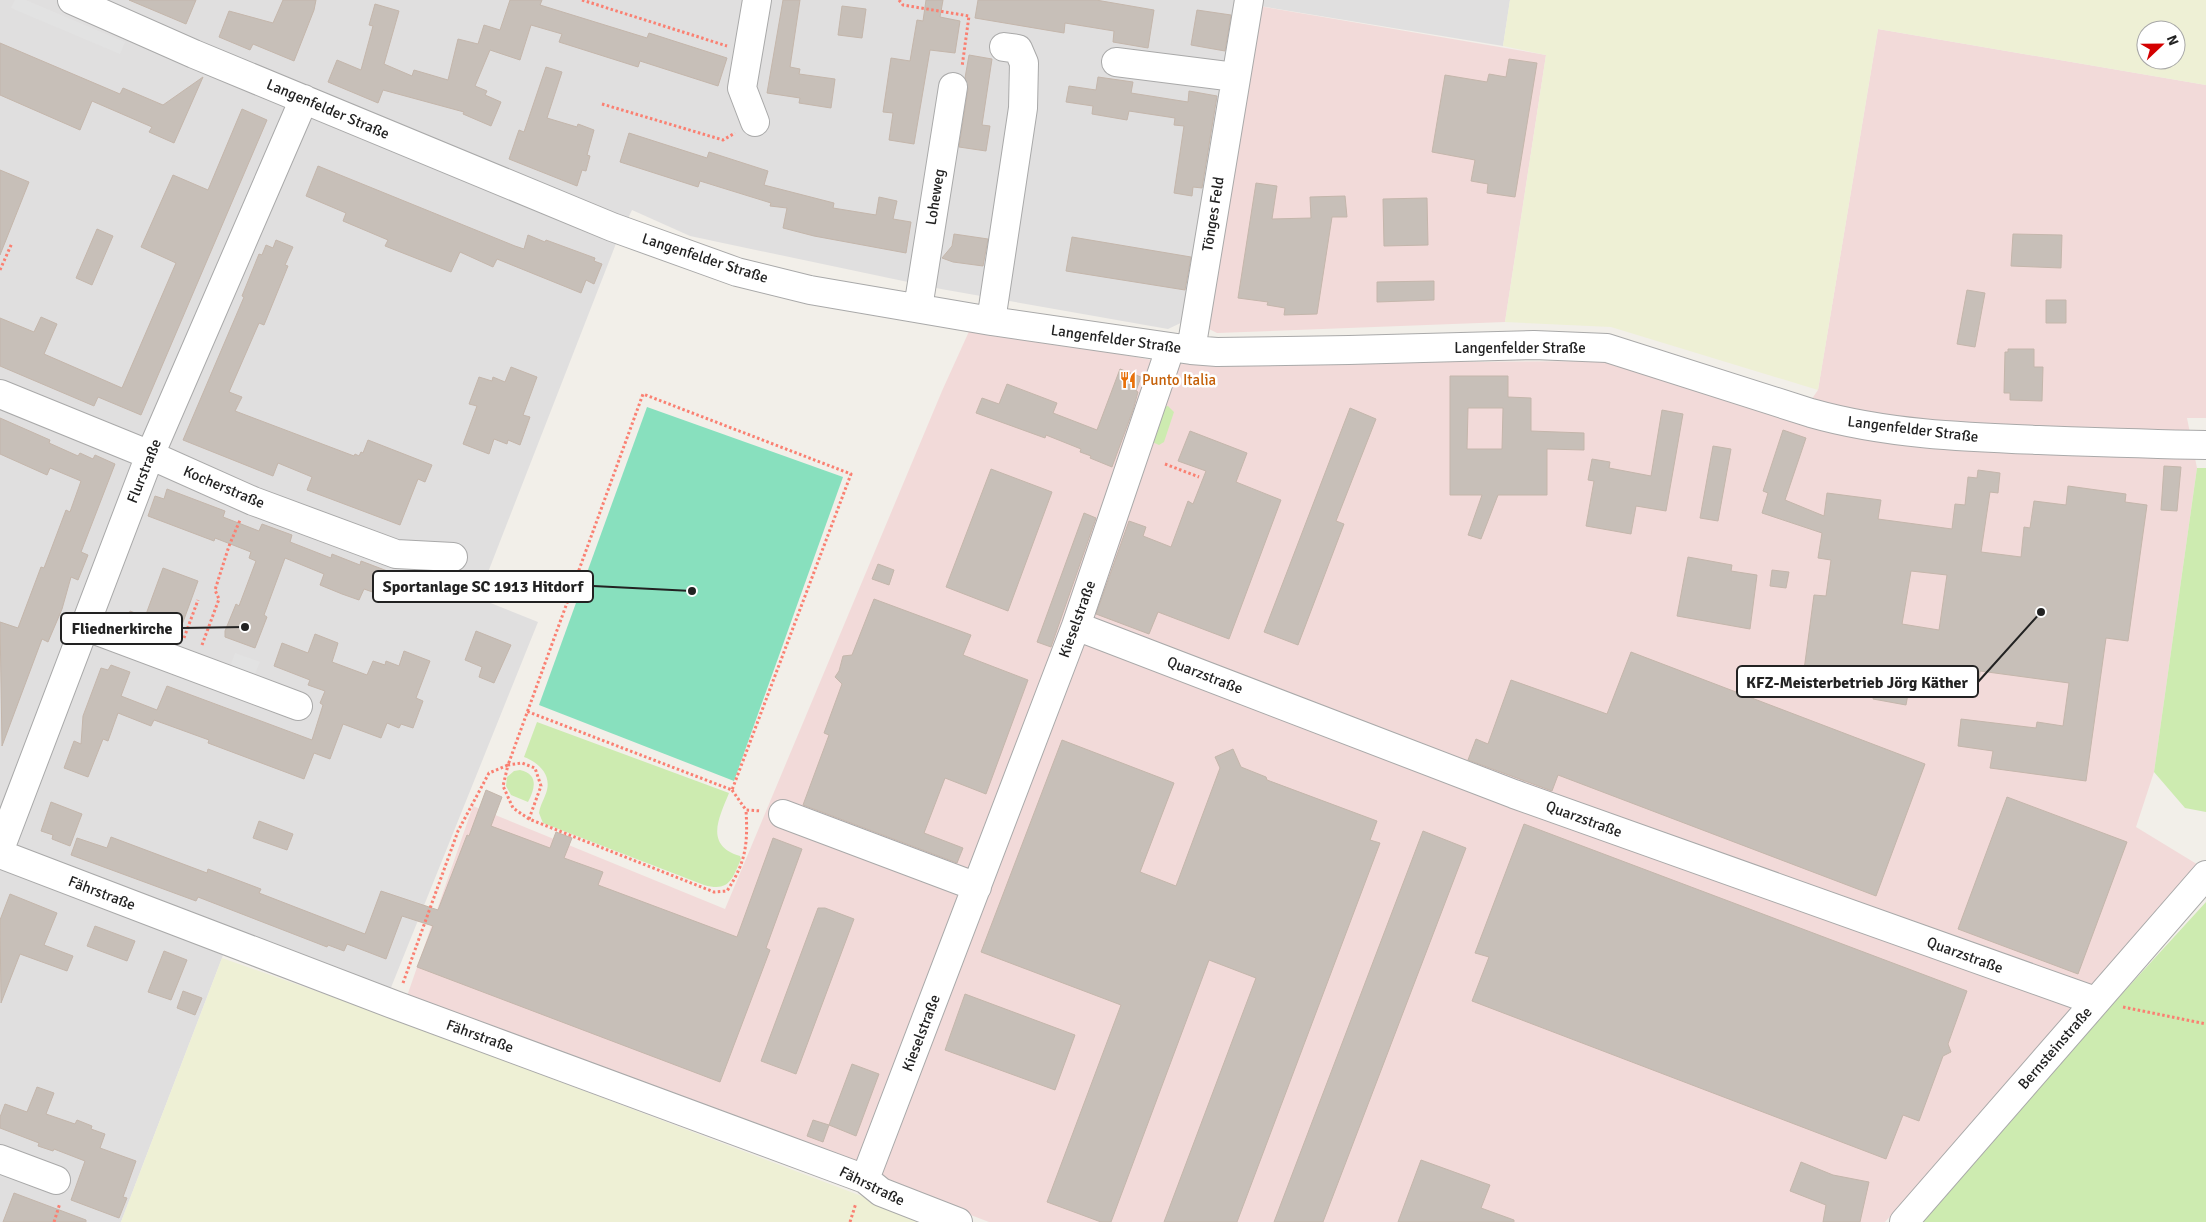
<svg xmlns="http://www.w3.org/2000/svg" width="2206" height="1222" font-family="Signika,sans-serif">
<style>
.residential{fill:#e0dfdf}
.commercial{fill:#f2dad9}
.farmland{fill:#eef0d5;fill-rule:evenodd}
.grass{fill:#cdebb0}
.pitch{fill:#88e0be}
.parking{fill:#e2e2e2}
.building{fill:#c7bfb8;stroke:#c4b6ab;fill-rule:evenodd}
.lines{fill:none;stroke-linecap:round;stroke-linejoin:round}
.minor-casing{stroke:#a9a9a9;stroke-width:30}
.path{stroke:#fa8072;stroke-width:3;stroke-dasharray:2.5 2.5;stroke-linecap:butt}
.minor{stroke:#fff;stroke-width:28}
.labels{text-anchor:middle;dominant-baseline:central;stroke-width:5;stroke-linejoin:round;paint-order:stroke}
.street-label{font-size:15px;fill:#222;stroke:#fff}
.food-label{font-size:15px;fill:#c56008;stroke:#fff;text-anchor:start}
.leader{fill:none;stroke:#222;stroke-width:2}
.callout-dot{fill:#222;stroke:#fff;stroke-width:2}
.callout{fill:#fff;stroke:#222;stroke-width:2}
.callout-label{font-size:16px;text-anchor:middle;font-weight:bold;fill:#222}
</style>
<rect width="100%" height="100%" fill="#f2efe9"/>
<path class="residential" d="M0 0H1510L1503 46 1253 5 1189 319 1168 329 941 289 690 236 632 210 617 241 478 598 538 622 390 990 230 932 222 958 121 1222H0Z"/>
<path class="commercial" d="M1253 5 1546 55 1505 322 1217 333 1205 327Z
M1878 29 2206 85V418H2187L2197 468 2154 772 2136 827 2200 866 1885 1222H989L406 999 473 806 725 909 942 391 971 327 1174 364 1605 361 1800 416 1818 390Z"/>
<path class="farmland" d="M1510 0H2206V85L1878 29 1818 390 1611 327 1505 322 1546 55 1503 46ZM2146 30H2176V60H2146Z
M222 958 384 1015 930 1222H121Z"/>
<path class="grass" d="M1168 406 1174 412 1164 442 1159 445 1150 441 1163 407Z
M2197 468H2206V812L2185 808 2154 772Z
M537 722 729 793C719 818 704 845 740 856L741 859C732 880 729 892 704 885L543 823 539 813C540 805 545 798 547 790 551 773 537 762 524 757Z
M520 770C539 774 535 789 528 802L511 795 506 786 507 777 514 771Z
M2206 902V1222H1918L2056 1066Z"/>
<path class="pitch" d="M647 407 843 477 734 781 539 705Z"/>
<path class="parking" d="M15 0H26L125 42 120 54 11 8Z
M235 653 260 662 254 676 230 667Z"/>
<path class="building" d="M129 0H196L186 24Z
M283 0H316L314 10 294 61 253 44 250 50 219 37 229 11 273 23Z
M510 0H542L540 5 647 38 649 33 727 58 718 86 640 61 638 67 559 42 562 34 531 25 520 60 490 50 475 86 487 91 485 95 501 102 491 126 463 114 464 112 383 90 378 103 328 82 337 60 361 70 373 26 369 25 375 4 399 11 384 64 412 76 414 70 448 80 458 39 478 44 484 25 500 30Z
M783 0H800L790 67 800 69 799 74 835 79 831 108 799 103 800 98 767 93Z
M926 0H943L940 17 960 21 955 53 930 50 914 144 889 140 893 113 883 112 891 58 910 61 917 20 923 21Z
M978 0H1096L1154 10 1148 48 1113 42 1114 31 1065 23 1064 33 975 18Z
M842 6 866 9 862 38 838 35Z
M1197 10 1231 15 1225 51 1191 45Z
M0 43 120 94 123 88 163 105 203 77 174 143 149 132 152 127 92 101 80 130 0 95Z
M969 55 992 59 982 125 990 126 986 151 959 147 968 89 965 78Z
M1509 59 1537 63 1515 197 1487 193 1488 184 1471 181 1475 160 1432 152 1445 75 1487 82 1489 74 1506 77Z
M546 67 562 72 547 118 577 127 578 124 594 130 587 155 590 156 586 171 582 170 577 186 509 159 519 130 524 132Z
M1098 77 1133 82 1131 93 1188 102 1189 91 1217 96 1202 188 1193 187 1192 196 1174 193 1184 126 1174 125 1175 118 1129 111 1127 120 1092 114 1093 106 1066 102 1069 86 1096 90Z
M242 109 267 120 141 415 98 397 94 406 0 366V318L34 332 41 317 57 324 44 354 122 388 176 263 141 247 173 175 208 190Z
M629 133 707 158 709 152 768 171 764 185 834 203 833 208 876 215 879 197 897 201 893 219 911 222 906 253 814 236 783 228 787 208 770 206 771 203 700 181 698 187 620 162Z
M318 166 515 246 524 249 528 235 545 242 546 240 595 258 594 261 602 264 594 284 586 280 581 293 497 259 493 267 460 252 451 272 385 246 388 240 343 221 346 213 306 196Z
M0 170 29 182 0 255Z
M1256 183 1277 186 1272 219 1311 218 1310 197 1345 196 1347 217H1332L1317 314 1284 315 1285 308 1267 305 1268 302 1238 298Z
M1427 198 1428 245 1384 246 1383 199Z
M97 229 113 236 92 285 76 278Z
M954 234 988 239 983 266 953 262 942 258 952 246Z
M2013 234 2062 235 2061 268 2011 266Z
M1072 237 1191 257 1185 290 1066 271Z
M276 240 293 247 285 265 288 266 264 325 259 323 229 392 242 397 235 411 354 456 355 454 359 456 361 452 363 453 368 440 432 465 425 482 418 479 400 525 307 490 312 477 278 463 273 476 183 440 244 297 242 296 259 254 262 255 266 245 273 248Z
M1434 281V300L1377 302V282Z
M1967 290 1985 293 1975 347 1957 344Z
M2046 300H2066V323H2046Z
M2008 349H2034V367H2043L2042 401 2010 400V393H2004L2005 352H2008Z
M511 367 537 377 523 415 530 417 520 445 508 440 507 444 494 439 489 454 463 444 477 406 469 404 479 377 492 381 493 377 505 382Z
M1120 369 1141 377 1136 391 1138 392 1133 410 1112 467 1090 458 1091 456 1080 452 1081 449 1046 435 1045 438 976 413 982 398 999 404 1007 384 1057 403 1053 413 1097 430Z
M1450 376H1508V397L1531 398V431L1584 433V450L1547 449V495H1498L1481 539 1468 535 1482 495H1450ZM1468 408H1503L1502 449H1467Z
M1350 408 1376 419 1336 521 1344 524 1298 645 1264 632Z
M1662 410 1683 414 1666 511 1636 506 1631 534 1586 526 1594 481 1588 480 1592 459 1610 462 1609 468 1651 476Z
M0 418 50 440 49 443 78 456 80 453 93 459 95 455 115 464 81 552 88 555 78 580 71 577 62 609 48 642 42 639 2 746 0 622 18 628 41 567 44 568 66 510 70 512 81 481 50 468 47 475 0 454Z
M1783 430 1806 438 1785 500 1824 516 1827 493 1881 500 1878 519 1952 529 1955 504 1965 505 1968 477 1977 478 1978 470 2000 473 1998 493 1990 492 1981 552 2021 557 2024 527 2030 528 2034 501 2066 505 2068 486 2126 494 2125 502 2147 505 2128 641 2106 638 2086 781 1990 768 1993 751 1958 746 1961 719 2036 728 2037 722 2063 726 2069 683 1980 671 1979 682 1912 672 1906 705 1873 699 1874 694 1802 685 1814 595 1826 596 1831 560 1818 558 1822 533 1762 513 1768 493 1763 491ZM1911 571 1947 575 1939 630 1902 624Z
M1190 431 1247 453 1236 482 1281 500 1229 639 1158 612 1149 634 1096 614 1129 521 1146 527 1143 536 1171 547 1188 501 1193 504 1206 471 1178 461Z
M1713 446 1731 449 1718 521 1700 518Z
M2164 466 2181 467 2177 511 2161 510Z
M991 469 1052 492 1008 611 946 587Z
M167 489 225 511 223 517 259 531 262 524 292 535 290 542 331 558 332 554 360 565 361 561 390 572 381 595 364 589 359 600 342 594 320 585 324 574 285 558 264 615 267 617 255 648 225 637V631L236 604 239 606 256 561 249 558 251 552 215 538 214 541 148 516 155 496 164 499Z
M1084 513 1096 518 1051 647 1037 642Z
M1688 557 1732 565 1731 571 1757 575 1750 629 1677 616Z
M878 564 894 570 889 585 872 579Z
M163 568 198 581 175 644 125 625 130 611 145 617Z
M1772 570 1789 572 1786 588 1770 586Z
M874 599 971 635 963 655 1028 680 986 794 945 778 924 833 963 848 957 863 803 805 829 735 824 733 842 684 835 677 839 671 843 656 852 655Z
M476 631 511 645 494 683 479 677 482 667 465 660Z
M315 634 338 643 332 662 367 675 373 661 385 665 386 661 399 666 404 651 430 661 416 698 423 701 413 728 401 724 399 728 387 723 381 738 343 724 330 759 314 753 304 779 208 743 209 740 154 720 151 726 118 713 108 741 103 739 88 777 64 768 74 741 81 744 83 716 101 668 108 670 111 665 130 672 121 696 157 710 167 686 312 740 323 705 320 703 325 691 308 685 310 680 274 666 282 643 308 653Z
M1631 652 1925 764 1876 896 1558 775 1552 791 1468 760 1476 739 1488 744 1511 680 1607 714Z
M1062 740 1174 783 1140 872 1176 886 1220 768 1215 757 1233 749 1241 767 1266 777 1267 780 1377 821 1370 840 1380 843 1237 1222H1164L1256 978 1209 960 1111 1222H1101L1047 1202 1121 1005 981 952Z
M486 790 502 797 491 826 550 848 556 832 572 838 564 858 603 872 598 885 737 937 773 838 802 849 766 948 770 950 720 1082 417 967 433 926 402 916 386 959 347 944 344 951 328 945 327 947 198 897 196 901 71 855 77 838 107 848 111 837 207 873 208 869 261 889 259 893 365 934 381 891 438 910 467 835 469 836Z
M2007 797 2127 842 2078 974 1958 929Z
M51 802 82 814 70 846 52 839 53 835 41 831Z
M259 821 293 834 287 850 253 838Z
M1524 824 1967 991 1948 1044 1951 1052 1943 1056 1919 1121 1903 1115 1886 1159 1472 1001 1489 957 1475 953Z
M1423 831 1466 848 1323 1222H1274Z
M10 894 57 913 44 945 73 956 67 971 20 954 1 1003 0 920Z
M818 908H825L854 919 796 1074 761 1061Z
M95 926 135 941 127 961 87 946Z
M164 951 187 960 171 1000 148 992Z
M183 991 202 998 195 1015 177 1008Z
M965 994 1075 1035 1055 1090 945 1050Z
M852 1064 879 1074 856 1136 829 1125Z
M37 1087 54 1093 46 1114 75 1124 77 1120 92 1126 91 1129 105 1134 100 1148 136 1161 123 1197 127 1198 119 1218 71 1200 85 1161 54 1149 53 1151 38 1146 39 1143 0 1128V1117L5 1104 27 1112Z
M813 1120 829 1125 823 1142 807 1136Z
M1421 1160 1490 1185 1481 1208 1514 1220V1222H1398Z
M1801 1162 1833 1175 1869 1182 1860 1222H1823L1826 1205 1790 1191Z
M14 1193 86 1220V1222H3Z"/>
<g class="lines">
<g class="minor-casing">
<path id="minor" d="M72 0 194 54 612 227 737 272 810 290 991 321 1191 350 1217 352 1349 350 1534 345 1607 348 1811 413C1885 434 1962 437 2039 440 2095 442 2150 444 2206 445
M1116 62 1235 77
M755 122 742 88 757 0
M918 308 953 87
M991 321 1023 108 1024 63 1018 49 1004 47
M1191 350 1249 0
M0 394 150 455 253 501 396 554 453 557
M84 626 298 706
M1076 626 1514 794 2095 1001
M783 814 977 887
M0 849 150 455 304 99
M0 854 395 1005 865 1179 881 1192 958 1222
M0 1159 56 1180
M865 1179 1076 626 1170 349
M1904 1222 2206 875"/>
</g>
<path class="path" d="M582 0 727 46
M899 0 903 5 969 16 962 67
M602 104 723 140 735 133
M0 270 12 243
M1165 464 1199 477
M184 638 198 600
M202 645 219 599 215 590 229 546 240 520
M732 790 746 810 761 811
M529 819 541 786 535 768 522 763 508 765 503 786 513 808 529 819 714 892 727 891C746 862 748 844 746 810
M403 983 458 831 489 773 508 765 643 394 851 474 732 790 526 711
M2123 1007 2206 1024
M54 1222 60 1203
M850 1222 856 1203"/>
<use href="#minor" class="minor"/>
</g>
<defs>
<g id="restaurant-bare" transform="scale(1.35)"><path d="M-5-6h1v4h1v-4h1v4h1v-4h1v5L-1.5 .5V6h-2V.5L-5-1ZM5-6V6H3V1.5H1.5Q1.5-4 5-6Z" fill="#e8710a" stroke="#fff" stroke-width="2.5" paint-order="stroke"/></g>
</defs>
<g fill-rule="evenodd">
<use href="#restaurant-bare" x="1128" y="380"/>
</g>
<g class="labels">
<g class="street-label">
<text transform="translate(328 109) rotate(23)">Langenfelder Straße</text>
<text transform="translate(935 197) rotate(-81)">Loheweg</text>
<text transform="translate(1213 214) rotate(-81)">Tönges Feld</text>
<text transform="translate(705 258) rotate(18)">Langenfelder Straße</text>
<text transform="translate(1116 339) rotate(8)">Langenfelder Straße</text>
<text x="1520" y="348">Langenfelder Straße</text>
<text transform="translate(1913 429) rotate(7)">Langenfelder Straße</text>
<text transform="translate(144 471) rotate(-68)">Flurstraße</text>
<text transform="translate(224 487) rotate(23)">Kocherstraße</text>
<text transform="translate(1077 619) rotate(-70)">Kieselstraße</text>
<text transform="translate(1205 675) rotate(21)">Quarzstraße</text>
<text transform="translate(1584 819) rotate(20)">Quarzstraße</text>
<text transform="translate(102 893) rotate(21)">Fährstraße</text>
<text transform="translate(1965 955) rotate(20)">Quarzstraße</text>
<text transform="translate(921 1033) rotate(-69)">Kieselstraße</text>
<text transform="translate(480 1036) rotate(20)">Fährstraße</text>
<text transform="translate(2055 1048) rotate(-49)">Bernsteinstraße</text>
<text transform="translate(872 1186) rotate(26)">Fährstraße</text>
</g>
<g class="food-label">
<text x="1142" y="380">Punto Italia</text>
</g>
</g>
<path class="leader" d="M692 591L593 586M245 627L182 628M2041 612L1978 682"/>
<g class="callout-dot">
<circle cx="692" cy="591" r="5"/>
<circle cx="245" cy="627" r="5"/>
<circle cx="2041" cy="612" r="5"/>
</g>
<g class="callout">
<rect x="373" y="571" width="220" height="31" rx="5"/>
<rect x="61" y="613" width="121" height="31" rx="5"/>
<rect x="1737" y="666" width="241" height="31" rx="5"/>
</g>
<g class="callout-label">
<text x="483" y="592">Sportanlage SC 1913 Hitdorf</text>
<text x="122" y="634">Fliednerkirche</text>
<text x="1857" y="688">KFZ-Meisterbetrieb Jörg Käther</text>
</g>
<g transform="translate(2161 45) rotate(68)"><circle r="24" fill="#ffffff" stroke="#a7a7a7"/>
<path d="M0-4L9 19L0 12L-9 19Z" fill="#d40000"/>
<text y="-8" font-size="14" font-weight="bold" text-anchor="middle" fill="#222222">N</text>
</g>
</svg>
